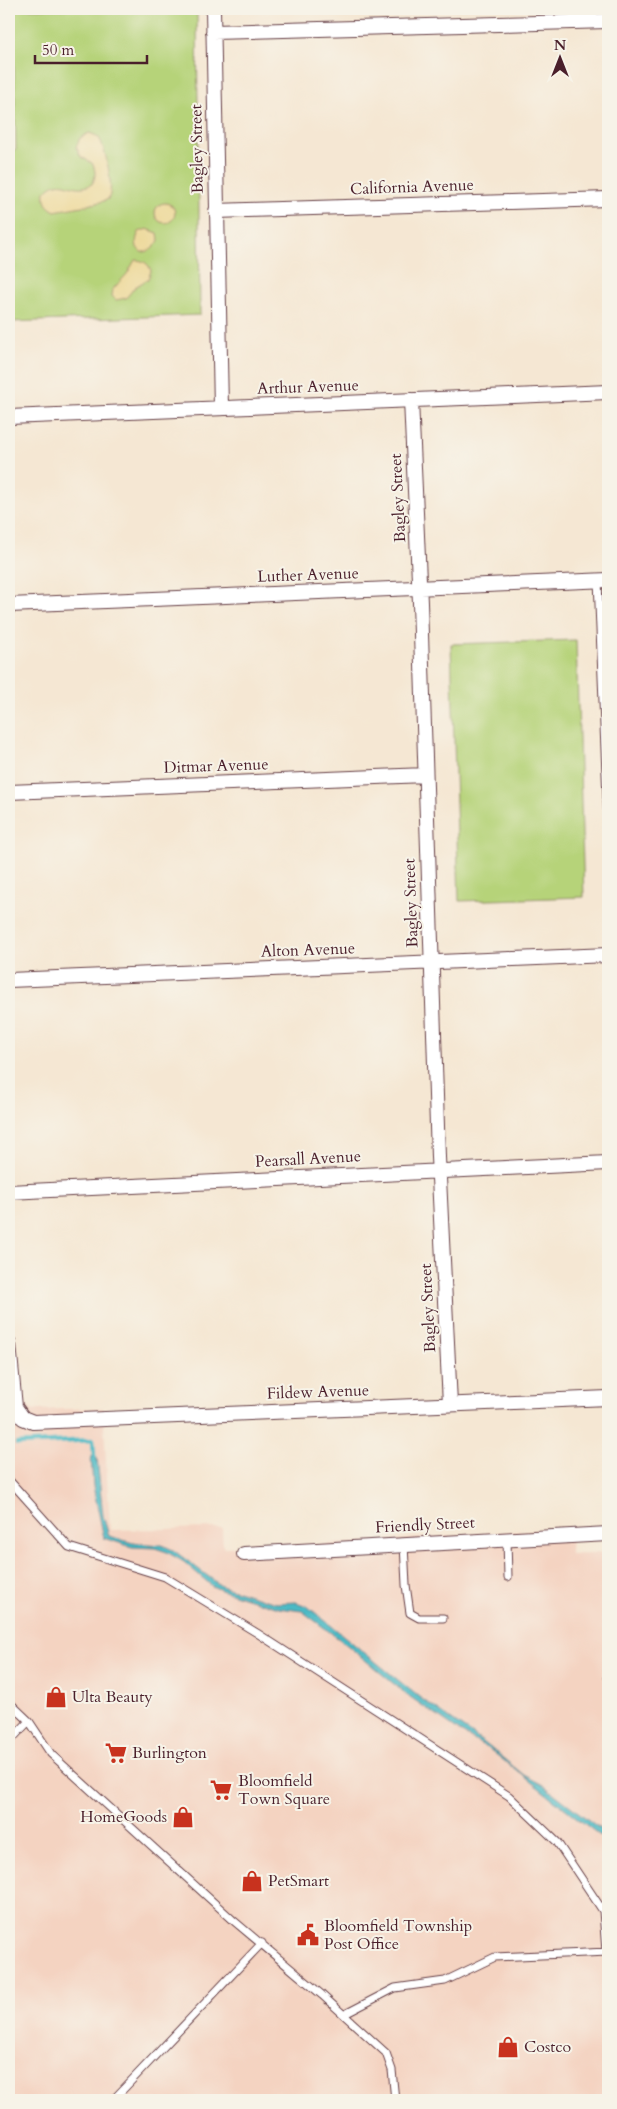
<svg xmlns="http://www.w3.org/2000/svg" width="617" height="2109" font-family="Cardo,serif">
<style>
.built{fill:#f4d3c1}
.green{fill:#b6d379;stroke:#807952}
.sand{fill:#eeda9e;stroke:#9c7c64}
.water{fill:#4bb9c4;stroke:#4a6c78}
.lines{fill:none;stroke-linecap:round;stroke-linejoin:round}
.stream{stroke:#4bb9c4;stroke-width:4.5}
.service-casing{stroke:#643d44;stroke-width:9}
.minor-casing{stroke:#643d44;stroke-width:16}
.service{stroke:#fff;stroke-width:7}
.minor{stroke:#fff;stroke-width:14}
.labels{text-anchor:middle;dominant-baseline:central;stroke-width:4;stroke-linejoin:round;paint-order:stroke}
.street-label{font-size:16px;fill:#4a1f2b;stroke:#f7f3e8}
.poi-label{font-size:16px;fill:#4a1f2b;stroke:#f7f3e8;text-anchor:start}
</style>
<rect width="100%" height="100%" fill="#f7f3e8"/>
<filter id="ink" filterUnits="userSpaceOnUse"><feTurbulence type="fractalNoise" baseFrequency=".02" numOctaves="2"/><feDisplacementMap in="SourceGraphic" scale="10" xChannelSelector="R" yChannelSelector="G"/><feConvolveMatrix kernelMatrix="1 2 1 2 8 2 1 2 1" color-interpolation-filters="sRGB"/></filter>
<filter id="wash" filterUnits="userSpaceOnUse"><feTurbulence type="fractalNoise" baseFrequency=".0096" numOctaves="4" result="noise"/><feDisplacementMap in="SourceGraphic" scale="20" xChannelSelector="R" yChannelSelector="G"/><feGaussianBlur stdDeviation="1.12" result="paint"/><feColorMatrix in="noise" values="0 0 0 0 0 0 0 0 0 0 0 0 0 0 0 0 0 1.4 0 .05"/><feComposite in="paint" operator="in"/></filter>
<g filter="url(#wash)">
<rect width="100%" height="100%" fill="#f5e7d3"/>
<path class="built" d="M9 1389 32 1410 103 1408 110 1530 222 1528 223 1547 312 1545 571 1528 570 1554 608 1552V2100H9Z"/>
<path class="green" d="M13 9H197L200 315 9 322V150H16Z
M576 640 584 897 459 901 451 644Z"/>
<path class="sand" d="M89 133C92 134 96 135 99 138 105 146 115 191 108 199 104 203 64 209 55 211 46 206 44 202 45 192 62 172 72 195 92 184 96 177 96 170 92 163L81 157 76 147 80 138Z
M155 213a10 10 0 1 1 20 0a10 10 0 1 1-20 0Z
M147 229 158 233 159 240C156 247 149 253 141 252 134 247 136 238 139 232Z
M135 260C142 260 149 263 151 271L148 279 135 287 126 298 116 300 112 296 113 289 127 274Z"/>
<path class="water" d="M91 1456 97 1458 103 1516 109 1536 133 1543 162 1545 173 1550 221 1586 276 1603 296 1602 307 1606 419 1697 483 1742 524 1775 543 1785 608 1835V1842L489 1749 460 1732 406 1694 347 1645 302 1611 279 1608 221 1590 212 1586 184 1562 167 1552 155 1548 132 1547 104 1538 93 1486Z"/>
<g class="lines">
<path class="stream" d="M17 1444 93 1440 94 1457"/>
</g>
</g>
<g filter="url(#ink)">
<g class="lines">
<g class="service-casing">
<path id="service" d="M598 580 608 823
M9 1480 69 1547 165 1577 257 1633 509 1796 557 1842 603 1911 606 1952
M507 1539 508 1577
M404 1544 406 1585 410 1613 419 1618H443
M608 1660V1677
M9 1702 29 1721 51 1754 234 1921 322 1995 386 2053 392 2070 395 2100
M9 1742 29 1721
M345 2014 395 1988 445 1981 495 1957 608 1952
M113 2100 262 1943"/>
</g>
<g class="minor-casing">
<path id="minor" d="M213 9 221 408
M213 32 608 21
M216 211 608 199
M411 400 420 603 438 1157 450 1404
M9 417 608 392
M9 605 608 580
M9 792 425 775
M9 980 608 955
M9 1192 608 1163
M9 1344 15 1407 23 1418 33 1422 608 1398
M244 1554 608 1534"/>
</g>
<use href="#service" class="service"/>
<use href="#minor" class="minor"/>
</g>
</g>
<defs>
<g id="shop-bare" transform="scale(1.725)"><path d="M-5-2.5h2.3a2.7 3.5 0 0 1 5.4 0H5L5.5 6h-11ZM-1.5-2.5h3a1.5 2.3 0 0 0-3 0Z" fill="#c8321e" stroke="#f7f3e8" stroke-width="2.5" paint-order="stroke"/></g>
<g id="supermarket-bare" transform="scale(1.725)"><path d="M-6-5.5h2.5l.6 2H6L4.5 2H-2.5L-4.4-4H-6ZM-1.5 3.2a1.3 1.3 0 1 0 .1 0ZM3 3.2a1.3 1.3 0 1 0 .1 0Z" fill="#c8321e" stroke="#f7f3e8" stroke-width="2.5" paint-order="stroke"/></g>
<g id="civic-bare" transform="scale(1.725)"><path d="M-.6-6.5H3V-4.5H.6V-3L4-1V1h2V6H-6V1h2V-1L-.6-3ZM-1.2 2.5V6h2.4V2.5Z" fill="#c8321e" stroke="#f7f3e8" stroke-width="2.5" paint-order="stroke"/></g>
</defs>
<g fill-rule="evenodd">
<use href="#shop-bare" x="56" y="1697"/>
<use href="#supermarket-bare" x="116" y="1753"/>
<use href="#supermarket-bare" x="221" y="1790"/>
<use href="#shop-bare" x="183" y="1817"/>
<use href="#shop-bare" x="252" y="1881"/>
<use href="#civic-bare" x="308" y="1935"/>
<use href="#shop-bare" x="508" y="2047"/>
</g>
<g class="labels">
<g class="street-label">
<text transform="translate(197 149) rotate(-91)">Bagley Street</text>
<text transform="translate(412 187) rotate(-2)">California Avenue</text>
<text transform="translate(308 387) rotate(-2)">Arthur Avenue</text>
<text transform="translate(398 498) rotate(-93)">Bagley Street</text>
<text transform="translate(308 575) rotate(-2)">Luther Avenue</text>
<text transform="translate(216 766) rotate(-2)">Ditmar Avenue</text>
<text transform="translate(411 903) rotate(-92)">Bagley Street</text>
<text transform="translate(308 950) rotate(-2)">Alton Avenue</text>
<text transform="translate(308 1159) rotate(-3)">Pearsall Avenue</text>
<text transform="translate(428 1308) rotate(-93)">Bagley Street</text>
<text transform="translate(318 1392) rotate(-2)">Fildew Avenue</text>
<text transform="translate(425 1525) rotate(-3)">Friendly Street</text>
</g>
<g class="poi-label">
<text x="72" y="1697">Ulta Beauty</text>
<text x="132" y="1753">Burlington</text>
<text x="238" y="1781">Bloomfield<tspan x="238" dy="18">Town Square</tspan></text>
<text x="167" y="1817" text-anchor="end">HomeGoods</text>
<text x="268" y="1881">PetSmart</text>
<text x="324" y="1926">Bloomfield Township<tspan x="324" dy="18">Post Office</tspan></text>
<text x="524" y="2047">Costco</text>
</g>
</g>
<rect width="617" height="2109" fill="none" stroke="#f7f3e8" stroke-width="30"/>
<g transform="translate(560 58)" stroke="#f7f3e8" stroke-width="4" paint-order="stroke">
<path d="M0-4L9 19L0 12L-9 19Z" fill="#4a1f2b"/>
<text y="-8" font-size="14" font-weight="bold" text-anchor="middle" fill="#4a1f2b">N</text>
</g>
<path d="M35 55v8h112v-8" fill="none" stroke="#4a1f2b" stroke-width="2.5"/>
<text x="42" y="55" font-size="15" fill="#4a1f2b" stroke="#f7f3e8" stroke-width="4" paint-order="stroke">50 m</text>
</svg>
